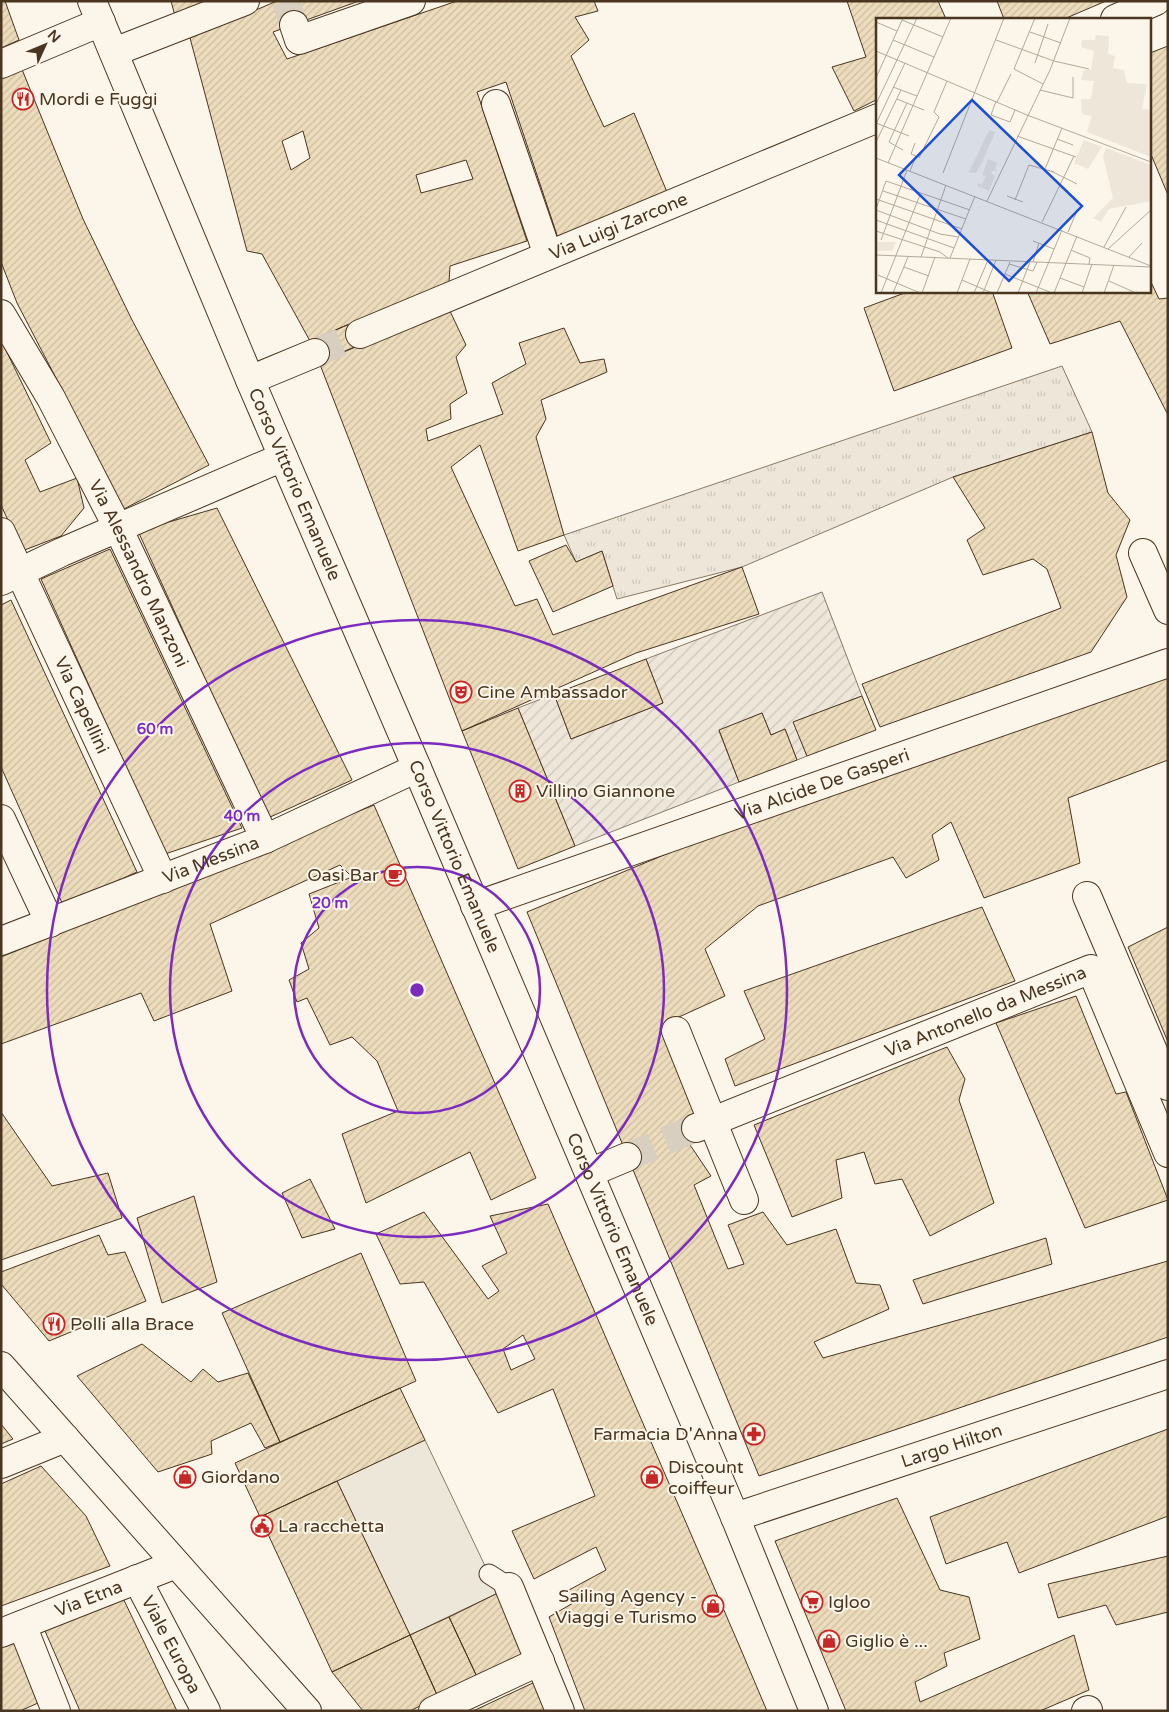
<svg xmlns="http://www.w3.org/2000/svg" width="1169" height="1712" font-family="'Varela Round',sans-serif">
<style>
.grass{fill:url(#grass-tufts);stroke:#887966}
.garden{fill:url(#garden-furrows);stroke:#887966}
.parking{fill:#ede7d9;stroke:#887966}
.building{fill:url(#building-hatch);stroke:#4a3520;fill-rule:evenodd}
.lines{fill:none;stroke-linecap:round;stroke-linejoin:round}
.street-tunnel{stroke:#d8cfc1;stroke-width:28;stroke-dasharray:28 14;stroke-linecap:butt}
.lane-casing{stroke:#4a3520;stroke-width:21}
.street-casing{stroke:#4a3520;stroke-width:30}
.secondary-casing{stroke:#4a3520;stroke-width:30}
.lane{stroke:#fbf6e9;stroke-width:19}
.street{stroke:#fbf6e9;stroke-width:28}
.secondary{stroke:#fbf6e9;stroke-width:28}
.ring{fill:none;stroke:#7b2cbf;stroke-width:2.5}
.labels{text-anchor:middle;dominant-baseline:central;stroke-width:4;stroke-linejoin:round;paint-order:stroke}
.poi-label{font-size:18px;fill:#4a3520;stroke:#fbf6e9;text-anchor:start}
.street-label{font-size:18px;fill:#4a3520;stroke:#fbf6e9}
.inset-road{fill:none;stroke:#b4a999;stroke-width:1}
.view{fill:#1d4ed8;fill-opacity:0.15;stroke:#1d4ed8;stroke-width:2.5}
.inset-edge{fill:none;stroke:#4a3520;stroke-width:2.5}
.centre{fill:#7b2cbf;stroke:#fbf6e9;stroke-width:2.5}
.ring-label{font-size:15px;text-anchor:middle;font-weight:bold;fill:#7b2cbf;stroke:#fbf6e9;stroke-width:4;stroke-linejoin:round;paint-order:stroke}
</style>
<defs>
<pattern id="grass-tufts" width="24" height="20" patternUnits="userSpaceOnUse" patternTransform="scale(1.25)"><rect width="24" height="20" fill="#ede6d9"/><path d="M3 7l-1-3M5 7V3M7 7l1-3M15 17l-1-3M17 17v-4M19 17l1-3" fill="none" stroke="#cdc6ba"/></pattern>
<pattern id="garden-furrows" width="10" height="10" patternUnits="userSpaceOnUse" patternTransform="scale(1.25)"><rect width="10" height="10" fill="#ede6d9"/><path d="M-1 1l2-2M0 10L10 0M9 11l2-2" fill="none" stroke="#cdc6ba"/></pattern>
<pattern id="building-hatch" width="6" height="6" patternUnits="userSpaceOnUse" patternTransform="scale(1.25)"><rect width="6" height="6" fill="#ecdcbc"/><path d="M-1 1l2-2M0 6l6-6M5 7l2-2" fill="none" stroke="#ccbda1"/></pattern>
</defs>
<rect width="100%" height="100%" fill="#fbf6e9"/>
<path class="grass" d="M1062 366 1092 432 953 477 742 567 617 599 602 551 576 562 564 535Z"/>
<path class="garden" d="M822 592 862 696 794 722 807 756 797 760 785 729 771 735 762 713 719 731 739 782 575 846 518 708 554 694 571 739 663 703 646 659Z"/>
<path class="parking" d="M425 1440 498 1593 410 1635 337 1481Z"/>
<path class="building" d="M1 1H5L19 40 1 48Z
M171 1H218L175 16Z
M277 1H359L273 32 287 59 457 1H594L598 11 575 17 589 40 571 56 604 127 634 113 667 192 559 241 506 82 477 92 527 241 450 266 449 282 406 306 354 322 310 341 262 254 247 251 190 38ZM303 131 310 158 291 170 282 141ZM466 160 473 179 421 193 416 175Z
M847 1H938L946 19H878V99L854 111 832 67 866 57Z
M997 1H1106L1064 19H1004Z
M1168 46V195L1150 152V53Z
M21 67 83 219 131 318 209 465 120 511 57 380 17 303 1 262V76Z
M1150 280 1159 299 1168 298V415L1120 321 1050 344 1027 291H1150Z
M910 291H992L1012 348 894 391 864 308Z
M449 309 466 345 456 357 467 393 450 404 451 419 426 429 428 441 503 414 492 383 526 364 519 343 564 328 580 363 604 359 607 372 541 400 546 419 536 437 564 535 518 551 480 445 451 467 515 606 537 599 553 635 742 567 759 614 636 653 462 731 319 362Z
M354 322 364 343 319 362 310 341Z
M1 340 51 443 25 460 40 492 77 478 84 508 61 536 22 551 1 505Z
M1092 432 1108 493 1130 520 1116 555 1127 597 1091 652 880 727 862 684 1061 608 1047 569 1033 559 983 575 967 540 985 528 953 477Z
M217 508 352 780 268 818 138 531Z
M566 545 576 562 602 551 613 586 553 612 529 561Z
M110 549 242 828 165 854 41 579Z
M11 600 137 872 63 905 1 767V605Z
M646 659 663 703 571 739 554 694Z
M1168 672V760L1068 798 1080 863 984 898 951 822 932 835 939 860 906 878 893 857 758 906 705 949 725 996 668 1022 704 1121 682 1133 711 1176 694 1185 728 1269 744 1264 728 1225 763 1212 787 1245 836 1229 856 1283 880 1285 889 1309 814 1342 823 1358 1168 1261V1337L759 1476 527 912 748 820Z
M862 696 876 730 807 756 793 722Z
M518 708 575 846 518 869 462 731Z
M762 713 771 735 785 729 797 760 739 782 719 730Z
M374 805 536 1178 491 1200 470 1152 366 1203 342 1134 398 1111 377 1061 352 1037 330 1045 307 998 297 1002 289 980 309 969 301 943 319 928 309 894 352 877 340 865 210 924 232 991 154 1021 141 993 1 1044V957Z
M982 907 1015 981 735 1086 725 1059 765 1039 744 991Z
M1168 927V1042L1128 947Z
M1076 996 1116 1094 1126 1092 1168 1200 1085 1228 996 1023Z
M947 1047 965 1079 959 1100 994 1203 930 1236 902 1179 875 1184 864 1152 836 1160 842 1198 792 1217 754 1125Z
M1 1112 52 1186 108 1173 122 1218 1 1260Z
M310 1179 335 1229 302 1238 282 1193Z
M194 1196 217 1282 162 1303 137 1218Z
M548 1204 739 1645 767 1711H585L549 1617 573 1603 569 1590 606 1570 596 1547 534 1579 512 1531 595 1496 553 1389 498 1413 424 1282 400 1284 376 1234 424 1212 488 1299 499 1291 482 1266 507 1253 490 1216ZM523 1335 535 1359 511 1370 503 1349Z
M99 1235 108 1255 125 1252 146 1301 49 1341 1 1284V1272Z
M1046 1238 1052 1264 923 1304 913 1280Z
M361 1253 416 1381 280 1442 222 1313Z
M142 1344 191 1382 203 1369 218 1382 248 1373 280 1442 265 1448 251 1423 211 1441 212 1454 158 1472 77 1376Z
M400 1388 425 1440 260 1517 235 1463Z
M1 1424 13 1439 1 1444Z
M1168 1429V1516L1019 1573 1007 1542 946 1564 930 1517Z
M41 1466 86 1516 110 1566 1 1606V1484Z
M337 1481 410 1635 332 1672 260 1517Z
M897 1498 940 1590 969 1597 980 1639 944 1653 947 1666 915 1682 920 1702 1074 1635 1089 1690 1040 1711H846L775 1541Z
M1168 1556V1612L1116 1625 1106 1605 1058 1618 1048 1584Z
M498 1593 527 1655 478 1679 449 1617Z
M122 1596 177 1711H80L45 1631Z
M449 1617 478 1679 438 1697 410 1635Z
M410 1635 438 1697 410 1711H363L332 1672Z
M14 1637 38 1703 20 1711H1V1642Z
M535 1682 546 1711H473Z"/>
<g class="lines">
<path class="street-tunnel" d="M286 1 294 25
M315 353 360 334
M627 1157 696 1128"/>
<g class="lane-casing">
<path id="lane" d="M489 1574 509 1587"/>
</g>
<g class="street-casing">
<g id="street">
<path d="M1115 19 1156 1"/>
<path d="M294 25 299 40 411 1"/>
<path d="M114 52 245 1"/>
<path d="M1 64 101 22"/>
<path d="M496 104 548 255"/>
<path id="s1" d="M1 314 51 398 118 528 265 839"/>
<path id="s2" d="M360 334 878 118"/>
<path d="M250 380 315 353"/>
<path id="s3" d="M1 532 163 879"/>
<path d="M1143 553 1168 610"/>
<path d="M1 581 62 552 283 457"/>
<path d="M1 819 50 923"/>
<path d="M1087 896 1168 1086"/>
<path id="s4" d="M1 941 265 839 417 768"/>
<path d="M676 1031 744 1200"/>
<path id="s5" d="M696 1128 1091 969 1168 1153"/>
<path d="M589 1173 627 1157"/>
<path d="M1 1464 65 1438"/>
<path id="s6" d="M735 1517 1168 1374"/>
<path id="s7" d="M137 1579 206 1711"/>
<path d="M509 1587 560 1711"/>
<path d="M22 1625 56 1711"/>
<path id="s8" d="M1 1633 176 1564"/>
<path d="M433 1711 540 1661"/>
<path d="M1086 1711 1088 1710"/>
</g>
</g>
<g class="secondary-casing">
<g id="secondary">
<path id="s9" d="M92 1 250 380 417 768 735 1517 814 1711"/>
<path id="s10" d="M475 906 1168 663"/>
<path d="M1 1366 307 1711"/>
</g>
</g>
<use href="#lane" class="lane"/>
<use href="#street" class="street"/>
<use href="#secondary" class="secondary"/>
</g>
<g class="ring">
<circle cx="417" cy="990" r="123"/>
<circle cx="417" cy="990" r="247"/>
<circle cx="417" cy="990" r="370"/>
</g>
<defs>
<g id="restaurant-ring" transform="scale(1.125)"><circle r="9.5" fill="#fbf6e9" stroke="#c62828" stroke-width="1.5"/><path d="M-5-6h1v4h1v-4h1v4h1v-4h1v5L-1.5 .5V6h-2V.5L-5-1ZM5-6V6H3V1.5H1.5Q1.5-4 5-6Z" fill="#c62828"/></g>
<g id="theatre-ring" transform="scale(1.125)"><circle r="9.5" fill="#fbf6e9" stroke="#c62828" stroke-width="1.5"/><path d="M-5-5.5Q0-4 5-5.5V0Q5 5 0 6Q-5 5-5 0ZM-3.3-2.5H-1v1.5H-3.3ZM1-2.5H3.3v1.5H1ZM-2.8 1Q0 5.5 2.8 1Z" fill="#c62828"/></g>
<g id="building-ring" transform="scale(1.125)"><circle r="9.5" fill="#fbf6e9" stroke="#c62828" stroke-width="1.5"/><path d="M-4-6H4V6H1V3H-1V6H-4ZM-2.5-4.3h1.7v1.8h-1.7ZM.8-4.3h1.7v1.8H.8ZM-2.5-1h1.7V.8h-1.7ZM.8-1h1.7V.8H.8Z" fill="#c62828"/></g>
<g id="cafe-ring" transform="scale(1.125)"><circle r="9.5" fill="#fbf6e9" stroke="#c62828" stroke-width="1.5"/><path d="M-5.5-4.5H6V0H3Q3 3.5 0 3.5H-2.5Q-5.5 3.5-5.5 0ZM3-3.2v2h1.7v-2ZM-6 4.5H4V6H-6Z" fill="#c62828"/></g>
<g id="pharmacy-ring" transform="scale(1.125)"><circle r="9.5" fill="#fbf6e9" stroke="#c62828" stroke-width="1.5"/><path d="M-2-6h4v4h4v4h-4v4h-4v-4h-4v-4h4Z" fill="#c62828"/></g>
<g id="shop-ring" transform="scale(1.125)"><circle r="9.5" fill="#fbf6e9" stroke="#c62828" stroke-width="1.5"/><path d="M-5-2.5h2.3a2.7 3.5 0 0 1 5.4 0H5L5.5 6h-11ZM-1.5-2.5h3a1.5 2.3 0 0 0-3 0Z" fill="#c62828"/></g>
<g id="civic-ring" transform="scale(1.125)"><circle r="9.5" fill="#fbf6e9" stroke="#c62828" stroke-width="1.5"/><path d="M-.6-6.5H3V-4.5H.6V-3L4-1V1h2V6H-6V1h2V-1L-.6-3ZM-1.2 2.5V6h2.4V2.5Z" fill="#c62828"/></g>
<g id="supermarket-ring" transform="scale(1.125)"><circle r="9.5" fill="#fbf6e9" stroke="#c62828" stroke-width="1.5"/><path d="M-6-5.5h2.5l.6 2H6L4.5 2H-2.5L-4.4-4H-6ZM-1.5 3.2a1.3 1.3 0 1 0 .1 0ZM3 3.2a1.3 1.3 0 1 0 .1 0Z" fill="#c62828"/></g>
</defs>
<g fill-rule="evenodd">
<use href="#restaurant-ring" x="23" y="99"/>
<use href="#theatre-ring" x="461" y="692"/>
<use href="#building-ring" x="520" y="791"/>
<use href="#cafe-ring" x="395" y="875"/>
<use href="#restaurant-ring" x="54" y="1324"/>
<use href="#pharmacy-ring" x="754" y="1434"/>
<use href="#shop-ring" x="185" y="1477"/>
<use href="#shop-ring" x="652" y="1477"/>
<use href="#civic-ring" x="262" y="1526"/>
<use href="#supermarket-ring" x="812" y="1602"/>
<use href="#shop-ring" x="713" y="1606"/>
<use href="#shop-ring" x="829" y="1641"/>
</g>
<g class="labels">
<g class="poi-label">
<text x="39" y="99">Mordi e Fuggi</text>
<text x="477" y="692">Cine Ambassador</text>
<text x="536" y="791">Villino Giannone</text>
<text x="379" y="875" text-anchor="end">Oasi Bar</text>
<text x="70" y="1324">Polli alla Brace</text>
<text x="738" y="1434" text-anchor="end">Farmacia D'Anna</text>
<text x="668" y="1467">Discount<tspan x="668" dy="21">coiffeur</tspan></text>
<text x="201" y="1477">Giordano</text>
<text x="278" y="1526">La racchetta</text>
<text x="697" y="1596" text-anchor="end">Sailing Agency -<tspan x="697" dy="21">Viaggi e Turismo</tspan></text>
<text x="828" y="1602">Igloo</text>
<text x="845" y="1641">Giglio è ...</text>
</g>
<g class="street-label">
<text stroke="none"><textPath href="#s2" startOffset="280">Via Luigi Zarcone</textPath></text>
<text stroke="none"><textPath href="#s9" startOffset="524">Corso Vittorio Emanuele</textPath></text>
<text stroke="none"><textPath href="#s1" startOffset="294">Via Alessandro Manzoni</textPath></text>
<text stroke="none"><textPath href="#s3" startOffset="191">Via Capellini</textPath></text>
<text stroke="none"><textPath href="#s10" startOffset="368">Via Alcide De Gasperi</textPath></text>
<text stroke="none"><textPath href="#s9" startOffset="929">Corso Vittorio Emanuele</textPath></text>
<text stroke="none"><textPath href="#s4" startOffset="225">Via Messina</textPath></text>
<text stroke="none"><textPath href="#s5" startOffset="312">Via Antonello da Messina</textPath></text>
<text stroke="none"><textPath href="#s9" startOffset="1334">Corso Vittorio Emanuele</textPath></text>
<text stroke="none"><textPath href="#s6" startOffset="228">Largo Hilton</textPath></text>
<text stroke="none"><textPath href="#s8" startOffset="94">Via Etna</textPath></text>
<text stroke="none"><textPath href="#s7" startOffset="74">Viale Europa</textPath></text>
</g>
</g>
<g transform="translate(876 18)">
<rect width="275" height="275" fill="#fbf6e9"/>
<path d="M220 17 233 18 232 36 239 38 237 50 248 52 251 65 271 66 266 91 275 92V139L211 114 216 98 206 96 205 81H215L218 63 205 62 208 52H215L218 33 205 29 206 22H219ZM113 112 119 114 106 145 100 155 93 154ZM230 130 275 147V183L233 191 225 204 217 200 237 180 227 138Z" fill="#ede6d9"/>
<path d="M208 122 226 129 212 151 198 145ZM112 141 121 145 119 151 122 152 116 153 115 156 119 158 113 173 101 168 102 165 106 166 110 158 106 157ZM0 224H20L16 233H0Z" fill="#ede6d9"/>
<path class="inset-road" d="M159 0 138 51 167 66M26 2 67 19M0 4 21 13M154 14 185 25M17 22 58 39M120 22 178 43 213 51M0 33 151 97 275 144M159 45 172 6M0 60 27 0M17 69 41 78M164 72 197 80V59M21 81 48 92M120 83 115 97 134 104 139 92M121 84 135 56M0 86 41 0M0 105 33 118M0 106 29 45M141 118 200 139M181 121 197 127M0 124 25 72M27 132 13 124 31 85M0 140 275 248M43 140 63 99 58 94 71 63M12 145 75 0M169 151 186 110M34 153 40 138 35 136 39 125M175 153 201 166M67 155 128 0M7 173 90 201M131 178 147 184M0 181 86 211M139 182 153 147 178 154M111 183 174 52 194 0M0 191 10 163 94 192M0 192 64 216 82 219M0 202 78 230M166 204 198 138M0 213 64 234 72 240M192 214 201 193M5 222 31 152M157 223 178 231M228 229 250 189M232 231 275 192M195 232 214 240 213 246M0 237 275 249M45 239 70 167M253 239 266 225M74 240 99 178M157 244 163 225M133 246 157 253 161 244M28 249 53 258M129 256 176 275M2 257 44 275M184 260 208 269M86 262 116 275M233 263 260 275M5 275 44 177M17 275 32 239M46 275 59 239M81 275 94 241M98 275 112 242M107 275 120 242M121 275 134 244M142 275 154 244M160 275 186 212M178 275 201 218M206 275 216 246M228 275 238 247"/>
<path class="view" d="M96 82 206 188 133 263 23 157Z"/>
<rect width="275" height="275" class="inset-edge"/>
</g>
<circle cx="417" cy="990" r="8" class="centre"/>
<g class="ring-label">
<text x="155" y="734">60 m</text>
<text x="242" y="821">40 m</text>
<text x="330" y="908">20 m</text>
</g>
<rect width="1169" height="1712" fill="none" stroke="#4a3520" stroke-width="5"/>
<g transform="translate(45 45) rotate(46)" stroke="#fbf6e9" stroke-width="4" paint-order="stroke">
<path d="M0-4L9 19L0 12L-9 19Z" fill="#4a3520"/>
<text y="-8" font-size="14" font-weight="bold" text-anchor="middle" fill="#4a3520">N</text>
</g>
</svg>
